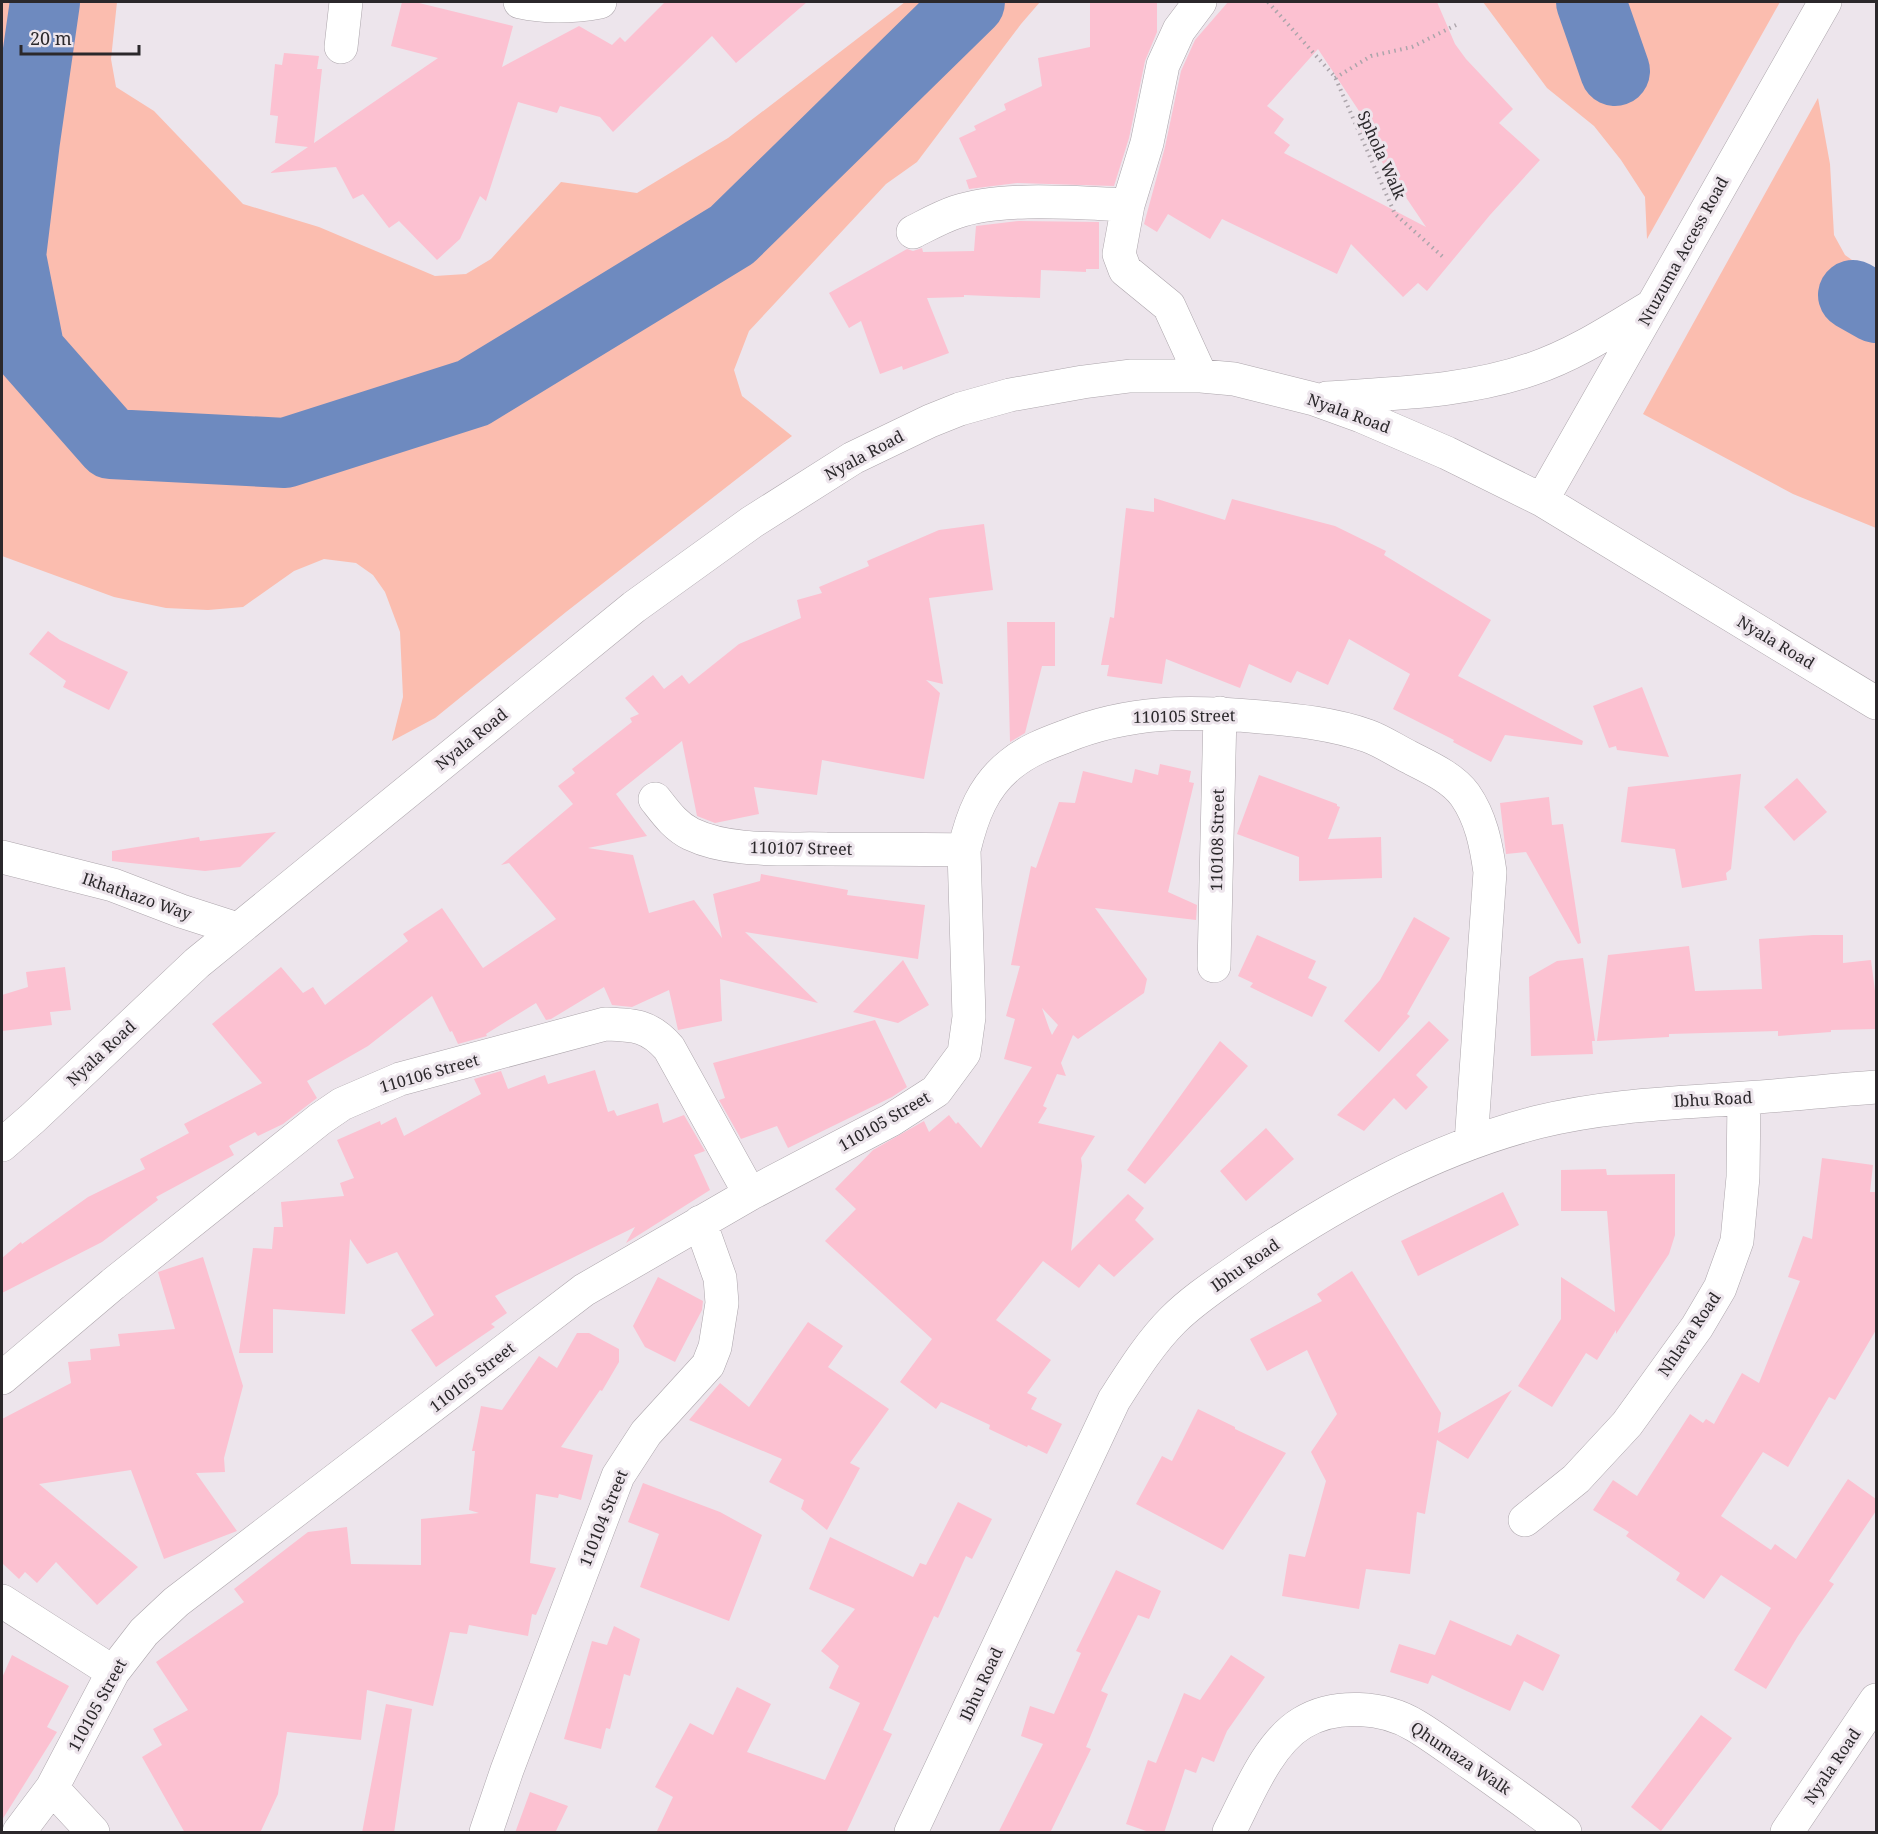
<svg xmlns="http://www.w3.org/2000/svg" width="1878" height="1834" font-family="'Noto Serif',serif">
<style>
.green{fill:#fbbdaf}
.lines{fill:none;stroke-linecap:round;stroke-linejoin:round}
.river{stroke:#6e8abf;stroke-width:70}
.building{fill:#fcc1d1;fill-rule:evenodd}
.minor-casing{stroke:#ada6ac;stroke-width:34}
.path{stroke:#aca5ab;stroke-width:4;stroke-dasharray:1.5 4.5;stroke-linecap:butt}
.minor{stroke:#fff;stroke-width:33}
.labels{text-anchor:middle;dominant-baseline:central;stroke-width:6;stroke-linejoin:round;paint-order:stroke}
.street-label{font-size:16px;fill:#2b282b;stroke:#ede5ec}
</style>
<rect width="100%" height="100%" fill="#ede5ec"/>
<path class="green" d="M2 2H117L111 59 116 87 154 111 243 204 319 227 435 276 466 274 491 259 561 182 637 193 728 138 905 2H1040L1021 24 917 162 886 184 749 331 734 370 742 396 792 436 566 612 435 718 392 741 403 697 400 632 385 592 373 575 356 563 324 559 294 571 243 607 208 610 166 608 114 597 2 556Z
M1483 2H1780L1647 239 1645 197 1621 160 1594 126 1547 88Z
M1818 98 1830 164 1834 235 1845 255 1876 277V528L1793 494 1643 414Z"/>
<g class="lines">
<path class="river" d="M45 2 25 141 11 256 30 352 111 444 285 453 473 393 732 235 970 2
M1591 2 1615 71
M1853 295 1876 308"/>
</g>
<path class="building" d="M402 2H415L513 26 502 67 579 26 612 45 620 37 625 42 665 2H807L736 63 712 36 613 132 600 117 560 106 557 113 518 102 486 201 480 196 460 239 437 260 399 221 389 228 363 194 353 199 336 167 270 173 308 147 275 143 278 116 270 115 275 64 282 65 284 53 319 56 317 69H322L314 143 438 58 391 46Z
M1090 2H1157V32L1145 61 1129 138 1114 186 1017 183 969 189 966 180 977 177 959 138 976 130 974 126 1006 110 1004 104 1042 86 1038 58 1090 47Z
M1228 2H1437L1455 44 1466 59 1513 109 1499 123 1540 160 1490 215 1427 291 1418 283 1403 297 1351 244 1337 274 1222 219 1210 239 1168 214 1157 232 1144 224 1165 147 1181 71 1195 40ZM1318 49 1363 117 1355 122 1426 227 1284 153 1290 145 1274 133 1284 119 1267 106Z
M1019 221 1099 222V269H1086V272L1041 270 1040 298 964 295V297L927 298 949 353 903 370 902 366 880 374 861 321 849 328 829 293 907 249 913 251 922 248 923 252 974 251 976 226Z
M1154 498 1225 520 1232 499 1335 526 1386 551 1384 555 1491 620 1458 676 1583 741 1582 745 1505 735 1491 762 1453 742 1454 740 1393 709 1410 674 1349 639 1328 685 1297 671 1291 683 1249 664 1240 688 1166 659 1162 684 1107 676 1109 665H1101L1110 617 1114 618 1126 508 1154 512Z
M984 524 993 590 929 598 943 684 926 680 940 693 924 779 822 760 817 795 754 787 759 814 715 823 697 816 682 741 616 794 647 836 588 848 633 855 649 913 694 900 722 938 713 894 760 881 761 874 848 890 847 895 925 905 918 959 745 932 818 1003 720 979 722 1021 678 1030 669 990 632 1007 612 1005 604 987 551 1019 546 1020 536 1003 486 1034 487 1036 458 1044 452 1031 450 1032 432 996 368 1046 307 1081 317 1098 283 1124 258 1136 255 1132 229 1146 234 1155 156 1197 158 1200 102 1242 2 1293V1258L21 1242 22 1244 88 1197 145 1169 140 1159 189 1133 184 1124 262 1083 212 1024 281 967 303 993 313 987 325 1005 408 941 403 934 442 908 483 968 556 919 509 863 501 865 573 804 558 786 575 773 572 769 632 722 630 718 639 714 625 698 653 675 664 689 682 675 689 684 739 644 801 618 797 600 822 593 819 587 869 566 867 561 939 530Z
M1007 622H1055V666H1042L1025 733 1010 742Z
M48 631 60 640 128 672 109 710 63 687 66 681 29 654Z
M1642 687 1669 757 1617 750 1616 746 1609 748 1593 706Z
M1160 764 1191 771 1189 782 1194 783 1168 892 1197 905 1196 920 1095 908 1147 979 1144 993 1078 1039 1073 1035 1061 1063 1066 1076 1057 1074 1043 1106 1047 1108 1038 1123 1095 1136 1081 1158 1082 1166 1071 1251 1128 1194 1144 1208 1135 1220 1154 1239 1114 1277 1099 1264 1079 1288 1043 1261 996 1320 1051 1360 1027 1393 1037 1398 1031 1409 1062 1424 1047 1454 1028 1445 1027 1447 989 1429 990 1425 941 1402 936 1409 900 1382 932 1339 825 1241 856 1209 835 1189 873 1150 924 1121 929 1132 949 1115 956 1124 958 1122 981 1148 1032 1067 1004 1059 1015 1019 1006 1016 1020 966 1011 965 1031 866 1036 868 1059 802 1075 803 1083 771 1132 783 1135 769 1158 775ZM1042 1008 1058 1025 1052 1035 1049 1028Z
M1741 774 1731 869 1726 873 1727 880 1682 888 1675 849 1621 842 1628 787Z
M1259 775 1337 804V806L1340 807 1328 839 1381 837 1382 878 1299 881V857L1237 834Z
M1797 778 1827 812 1794 841 1764 807Z
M1549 797 1552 825 1563 824 1581 943 1578 944 1526 852 1506 854 1500 803Z
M276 832 240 867 205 871 112 861V851L199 837 200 841Z
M1414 917 1450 938 1407 1014 1410 1016 1379 1052 1344 1021 1380 980Z
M1257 935 1316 961 1308 978 1327 987 1312 1017 1250 987 1253 983 1238 976Z
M1813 935H1843V963L1871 960 1875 991H1876V1029L1831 1030V1032L1778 1036V1031L1669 1034V1037L1597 1041 1608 955 1689 946 1695 991 1762 989 1759 939Z
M1583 958 1595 1041H1592L1593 1054 1531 1056 1529 977 1557 961Z
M903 960 929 1005 898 1023 853 1012Z
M65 967 71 1010 50 1012 52 1025 2 1031V995L28 987 26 972Z
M875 1020 907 1087 892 1097 788 1148 777 1126 741 1139 719 1100 725 1098 713 1063Z
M1429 1021 1449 1040 1416 1075 1428 1087 1406 1110 1394 1098 1364 1131 1337 1115Z
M1220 1041 1248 1066 1145 1184 1127 1170Z
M595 1070 608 1112 614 1110 617 1116 658 1103 663 1123 684 1115 705 1151 694 1155 710 1190 626 1243 635 1227 495 1296 507 1313 491 1324 495 1327 436 1367 411 1330 434 1315 397 1252 367 1264 350 1239 345 1314 273 1309V1353H239L253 1248 272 1249 274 1227H283L281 1202 344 1196 340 1183 354 1178 337 1140 380 1121 381 1125 396 1117 404 1136 481 1094 474 1079 501 1071 508 1089 545 1075 548 1084Z
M1266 1128 1294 1159 1246 1201 1220 1171Z
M1822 1158 1873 1165 1870 1192H1876V1330L1835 1400 1829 1397 1788 1467 1763 1452 1721 1516 1771 1550 1775 1544 1796 1559 1848 1479 1876 1499V1511L1829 1581 1834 1584 1798 1636 1766 1689 1734 1670 1771 1608 1721 1575 1704 1599 1676 1580 1680 1573 1626 1536 1629 1532 1593 1510 1613 1480 1637 1496 1690 1414 1703 1423 1706 1419 1714 1424 1742 1373 1759 1383 1800 1281 1788 1277 1803 1236 1812 1239Z
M1606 1169 1607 1175 1675 1174V1235L1669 1254 1616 1334V1330L1597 1360 1586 1353 1552 1407 1518 1386 1561 1319V1277L1615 1312 1607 1211H1561V1170Z
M1503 1192 1519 1225 1418 1276 1401 1241Z
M203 1257 243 1386 224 1458 225 1472 196 1473 237 1531 164 1559 131 1470 39 1484 138 1567 97 1605 56 1562 37 1583 25 1572 19 1579 2 1563V1419L71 1383 68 1362 91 1360 90 1349 120 1346 118 1334 175 1329 158 1272Z
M1352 1271 1441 1413 1438 1433 1512 1390 1468 1459 1437 1440 1425 1514 1417 1512 1410 1574 1366 1569 1359 1609 1282 1596 1289 1554 1305 1557 1326 1481 1311 1452 1337 1414 1307 1350 1267 1371 1250 1339 1322 1301 1317 1294Z
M658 1277 703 1301 702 1310 675 1362 645 1347 633 1326Z
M808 1322 843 1346 828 1367 889 1409 850 1463 860 1468 827 1530 801 1509 804 1500 769 1482 782 1459 689 1420 720 1383 749 1407Z
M577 1333H589L619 1349V1362L602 1391 600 1390 561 1447 593 1455 581 1500 559 1494 558 1498 536 1494 530 1563 556 1568 536 1615 532 1614 528 1636 469 1625 467 1634 450 1632 433 1706 367 1690 361 1740 287 1732 278 1794 260 1833H185L142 1757 162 1745 153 1729 188 1710 156 1662 244 1602 234 1589 308 1532 347 1527 351 1564 421 1565V1519L479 1513 469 1510 475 1451H472L481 1406 502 1410 539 1356 557 1368Z
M1198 1409 1235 1427V1429L1286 1453 1223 1550 1136 1504 1162 1456 1172 1461Z
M643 1483 720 1512 762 1535 729 1621 640 1587 659 1534 628 1522Z
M958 1502 992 1519 972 1559 966 1556 938 1618 934 1616 883 1730 892 1734 846 1833H656L673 1797 655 1787 690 1723 713 1735 737 1687 771 1704 747 1752 825 1780 860 1703 829 1688 839 1666 821 1651 855 1609 809 1589 830 1537 913 1577 920 1563 926 1565Z
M1116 1570 1161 1591 1149 1619 1138 1615 1101 1691 1108 1694 1086 1747 1091 1749 1050 1833H998L1043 1744 1021 1736 1030 1706 1054 1714 1081 1653 1076 1651Z
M1450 1620 1511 1646 1517 1634 1560 1655 1543 1691 1524 1681 1510 1711 1432 1675 1428 1684 1390 1672 1399 1644 1435 1655Z
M614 1626 640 1639 630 1676 624 1674 610 1729 606 1728 601 1749 564 1739 592 1641 607 1645Z
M12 1655 69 1686 47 1727 57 1732 2 1820V1678Z
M1231 1655 1265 1677 1227 1731 1214 1762 1202 1757 1196 1773 1185 1769 1164 1833H1152L1126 1824 1148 1760 1156 1763 1184 1693 1200 1700Z
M386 1704 412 1709 394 1833H362Z
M1701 1715 1732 1738 1661 1831 1631 1807Z
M530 1792 568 1806 555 1833H515Z"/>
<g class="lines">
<g class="minor-casing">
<path id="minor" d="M520 2C547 8 573 7 600 2
M1200 2 1179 30 1163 65 1147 143 1128 205 1119 254 1125 270 1169 306 1201 376
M341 47 346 2
M913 232C927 225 941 217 956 212 1002 196 1079 203 1128 205
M1327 398C1396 393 1466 392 1532 369 1574 355 1612 330 1650 307
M1542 500 1825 2
M655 799C666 813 675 826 691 834 731 853 783 848 827 849 873 849 918 849 964 850
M2 857 113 885 181 911 237 929
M1214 966 1220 713
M2 1145 33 1118 197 963 634 607 752 522 853 458 930 421 960 409 1010 395 1083 382 1130 376H1201L1234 379 1314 399 1361 416 1447 453 1542 500 1876 703
M2 1378 113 1284 320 1119 342 1104 400 1079 605 1024C634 1025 649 1025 669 1048L750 1194
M1525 1520 1576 1479 1627 1424 1697 1327 1720 1288 1737 1241 1743 1177 1744 1098
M2 1601 113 1672
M52 1788 93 1832
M19 1832 52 1788 113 1672 144 1632 176 1602 584 1290 750 1194 891 1120 936 1091 964 1053 969 1017 964 850C972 816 983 786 1011 764 1027 751 1045 744 1064 737 1130 710 1190 711 1261 717 1297 720 1334 724 1368 736 1382 741 1395 750 1409 757 1428 767 1452 777 1465 795 1481 818 1486 844 1490 872L1471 1143
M486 1832 507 1770 618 1476 646 1433 708 1365 715 1347 722 1303 720 1278 700 1222
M911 1832 1114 1400C1132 1372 1150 1343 1173 1320 1196 1297 1224 1280 1249 1262 1338 1202 1433 1149 1538 1122 1606 1105 1676 1103 1745 1098 1789 1095 1833 1090 1876 1087
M1229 1832C1247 1798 1267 1744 1302 1723 1334 1703 1384 1706 1416 1726 1436 1738 1454 1752 1473 1765 1504 1787 1535 1809 1565 1832
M1787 1832 1876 1700"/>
</g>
<path class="path" d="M1268 2 1335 77 1395 214 1443 257
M1335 78 1371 56 1412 47 1456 25"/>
<use href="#minor" class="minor"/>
</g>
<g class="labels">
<g class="street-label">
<text transform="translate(1382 155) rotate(66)">Sphola Walk</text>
<text transform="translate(1683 251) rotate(-61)">Ntuzuma Access Road</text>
<text transform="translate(1349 413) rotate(20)">Nyala Road</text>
<text transform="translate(864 455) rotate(-28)">Nyala Road</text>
<text transform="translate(1776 642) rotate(31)">Nyala Road</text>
<text transform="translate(1184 716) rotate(-1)">110105 Street</text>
<text transform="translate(471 739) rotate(-39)">Nyala Road</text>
<text transform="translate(1217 840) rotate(-89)">110108 Street</text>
<text transform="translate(801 848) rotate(1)">110107 Street</text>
<text transform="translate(137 896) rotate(19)">Ikhathazo Way</text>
<text transform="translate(101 1053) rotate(-43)">Nyala Road</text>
<text transform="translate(429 1073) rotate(-16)">110106 Street</text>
<text transform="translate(1713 1099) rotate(-3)">Ibhu Road</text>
<text transform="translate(884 1121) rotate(-30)">110105 Street</text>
<text transform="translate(1245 1265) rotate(-35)">Ibhu Road</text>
<text transform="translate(1689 1334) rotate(-56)">Nhlava Road</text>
<text transform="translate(472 1377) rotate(-38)">110105 Street</text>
<text transform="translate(603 1518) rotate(-68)">110104 Street</text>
<text transform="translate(981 1684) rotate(-65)">Ibhu Road</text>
<text transform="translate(97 1705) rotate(-61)">110105 Street</text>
<text transform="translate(1461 1758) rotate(34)">Qhumaza Walk</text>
<text transform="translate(1832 1766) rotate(-56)">Nyala Road</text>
</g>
</g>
<rect width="1878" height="1834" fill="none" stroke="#2b282b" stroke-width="6"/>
<path d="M21 45v9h118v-9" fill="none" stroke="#2b282b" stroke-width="3"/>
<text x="30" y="45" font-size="18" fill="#2b282b" stroke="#ede5ec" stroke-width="4.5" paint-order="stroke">20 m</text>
</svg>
